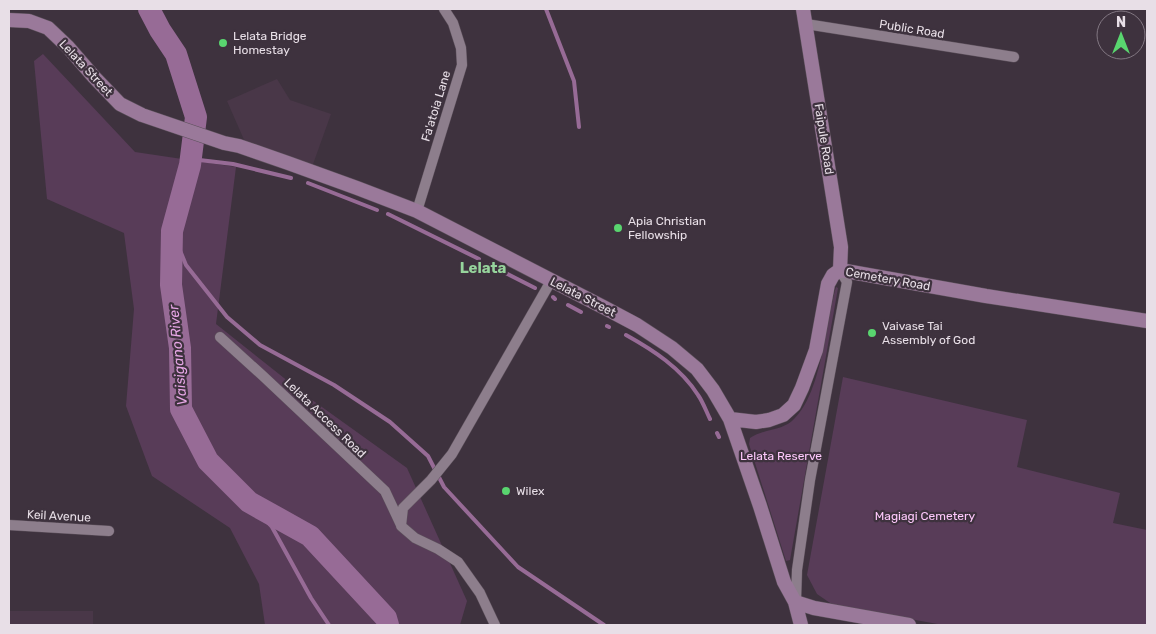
<svg xmlns="http://www.w3.org/2000/svg" width="1156" height="634" font-family="Rubik,sans-serif">
<style>
.built{fill:#493748}
.green{fill:#583c58}
.lines{fill:none;stroke-linecap:round;stroke-linejoin:round}
.stream{stroke:#976b96;stroke-width:4}
.river{stroke:#976b96;stroke-width:22}
.street-casing{stroke:#5c505b;stroke-width:11}
.secondary-casing{stroke:#5c505b;stroke-width:15}
.street{stroke:#8d7e8c;stroke-width:10}
.secondary{stroke:#9a799a;stroke-width:14}
.poi-dot{fill:#59d56f;stroke:#3e323e;stroke-width:2}
.labels{text-anchor:middle;dominant-baseline:central;stroke-width:4.5;stroke-linejoin:round;paint-order:stroke}
.street-label{font-size:12px;fill:#e8dfe7;stroke:#3e323e}
.poi-label{font-size:12px;fill:#e8dfe7;stroke:#3e323e;text-anchor:start}
.park-label{font-size:12px;fill:#fec9fc;stroke:#3e323e}
.water-label{font-size:14px;font-style:italic;fill:#e6a6e5;stroke:#3e323e}
.quarter-label{font-size:15px;font-weight:bold;fill:#96d49c;stroke:#3e323e}
</style>
<rect width="100%" height="100%" fill="#3e323e"/>
<path class="built" d="M277 79 290 100 331 114 312 167 245 142 227 101Z
M9 611H93V625H9Z"/>
<path class="green" d="M43 54 135 152 236 167 216 324 308 397 407 468 467 601 460 625H265L259 584 230 528 152 476 126 406 134 309 124 233 47 199 34 61Z
M836 287 838 288 790 560 786 561 749 444 750 438C763 429 780 431 792 421 822 395 825 324 836 287Z
M843 377 1027 420 1017 467 1120 493 1113 523 1147 530V625H943L833 605 817 594 807 575Z"/>
<g class="lines">
<path class="stream" d="M546 9 574 81 579 127
M191 159 233 164 291 178
M308 183 377 210
M388 214 479 259
M172 231 186 265 227 317 260 345 334 385 390 422 428 456 444 487 518 567 604 625
M490 265 535 288
M553 297 555 299
M568 305 581 312
M607 326 609 327
M626 335C653 350 681 368 698 395 703 402 706 411 710 419
M717 433 719 437
M249 502 272 527 311 598 329 625"/>
<path class="river" d="M149 9 160 30 176 54 196 117 190 165 172 231 171 285 180 348 181 409 208 461 249 502 310 536 386 618 388 625"/>
<g class="street-casing">
<path id="street" d="M806 24 1014 57
M417 211 462 65 461 48 453 23 444 9
M220 337 263 376 385 491 401 525
M9 525 109 531
M796 601 797 570 810 480 847 282 840 270
M495 625 480 593 458 562 438 549 415 538 401 526 403 508 431 480 452 454 551 281"/>
</g>
<g class="secondary-casing">
<path id="secondary" d="M803 9 841 247 840 270
M9 20 29 21 48 28 68 47 94 77 120 104 142 115 224 143 239 146 288 163 357 188 417 211 605 308 637 325 672 348 697 369 713 390 730 419 760 506 784 582 795 602 801 625
M730 419 756 422 769 420 783 415 794 405 802 388 816 350 828 284 833 275 840 270 986 296 1147 321
M795 602 814 608 909 625"/>
</g>
<use href="#street" class="street"/>
<use href="#secondary" class="secondary"/>
</g>
<g class="poi-dot">
<circle cx="223" cy="43" r="5"/>
<circle cx="618" cy="228" r="5"/>
<circle cx="872" cy="333" r="5"/>
<circle cx="506" cy="491" r="5"/>
</g>
<g class="labels">
<g class="street-label">
<text transform="translate(912 29) rotate(9)">Public Road</text>
<text transform="translate(86 68) rotate(47)">Lelata Street</text>
<text transform="translate(436 106) rotate(-73)">Fa'atoia Lane</text>
<text transform="translate(824 139) rotate(81)">Faipule Road</text>
<text transform="translate(888 279) rotate(10)">Cemetery Road</text>
<text transform="translate(583 297) rotate(27)">Lelata Street</text>
<text transform="translate(325 418) rotate(44)">Lelata Access Road</text>
<text transform="translate(59 516) rotate(3)">Keil Avenue</text>
</g>
<g class="poi-label">
<text x="233" y="36">Lelata Bridge<tspan x="233" dy="14">Homestay</tspan></text>
<text x="628" y="221">Apia Christian<tspan x="628" dy="14">Fellowship</tspan></text>
<text x="882" y="326">Vaivase Tai<tspan x="882" dy="14">Assembly of God</tspan></text>
<text x="516" y="491">Wilex</text>
</g>
<g class="park-label">
<text x="781" y="456">Lelata Reserve</text>
<text x="925" y="516">Magiagi Cemetery</text>
</g>
<g class="water-label">
<text transform="translate(178 355) rotate(-95)">Vaisigano River</text>
</g>
<g class="quarter-label">
<text x="483" y="268">Lelata</text>
</g>
</g>
<rect width="1156" height="634" fill="none" stroke="#e8dfe7" stroke-width="20"/>
<g transform="translate(1121 35)"><circle r="24" fill="#3e323e" stroke="#827782"/>
<path d="M0-4L9 19L0 12L-9 19Z" fill="#59d56f"/>
<text y="-8" font-size="14" font-weight="bold" text-anchor="middle" fill="#e8dfe7">N</text>
</g>
</svg>
